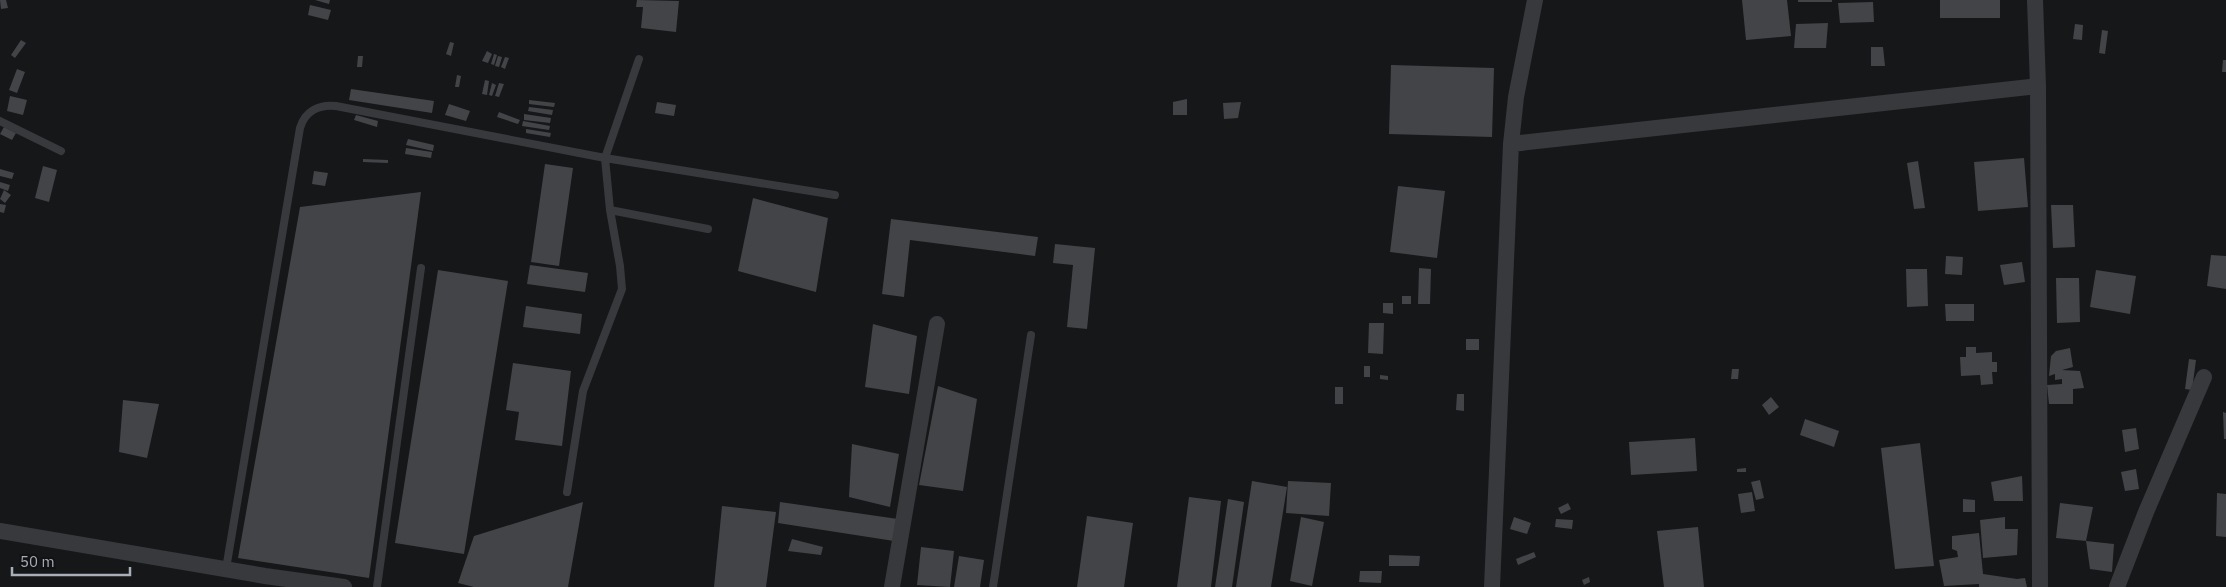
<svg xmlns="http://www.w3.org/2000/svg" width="2226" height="587" font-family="'IBM Plex Sans',sans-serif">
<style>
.building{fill:#434448}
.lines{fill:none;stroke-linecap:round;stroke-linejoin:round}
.lane{stroke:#38393d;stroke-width:8}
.street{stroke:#38393d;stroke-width:16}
</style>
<rect width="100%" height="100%" fill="#161718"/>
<path class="building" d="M0 0H6L8 8 1 9Z
M315 0H330L329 4Z
M637 0 679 1 676 32 641 28 643 7H636Z
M1742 0H1787L1791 36 1746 40Z
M1798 0H1832V2H1798Z
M1940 0H2000V18H1940Z
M1873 2 1874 22 1840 23 1838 3Z
M310 5 331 10 328 20 308 15Z
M1828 23 1826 48H1794L1796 24Z
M2075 24 2083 25 2082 40 2073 39Z
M2102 30 2108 31 2105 54 2099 53Z
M21 40 26 43 15 58 11 55Z
M450 42 454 43 451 56 446 54Z
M1871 47H1883L1885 66H1871Z
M487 51 492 54 488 63 482 61Z
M494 54 497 55 494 65 491 64Z
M358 56H363L362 67H357Z
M498 56 502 57 499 67 495 66Z
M505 57 509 58 505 69 501 67Z
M2223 60H2226V72H2222Z
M1391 65 1494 68 1492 137 1389 134Z
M17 69 25 72 17 93 9 90Z
M457 75 461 76 459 87H455Z
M485 80 489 81 487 95 482 94Z
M492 83 496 85 492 96 489 95Z
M499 83 504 84 499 97 495 96Z
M351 89 434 101 432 113 349 100Z
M10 96 27 100 23 115 7 111Z
M1187 99V115H1173V102Z
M529 100 555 103 554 107 529 104Z
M657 102 676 105 674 116 655 113Z
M1241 102 1238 118 1224 119 1223 103Z
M449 104 470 111 466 121 445 115Z
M529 107 553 110 552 115 528 111Z
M499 112 520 120 518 124 497 117Z
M524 114 551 118 550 123 524 120Z
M356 115 378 121 377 127 354 120Z
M523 121 550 126 549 130 522 126Z
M4 127 16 133 12 140 0 134Z
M526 129 551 133 550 137 526 133Z
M408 139 434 145 433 151 406 145Z
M406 148 432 152 431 158 405 154Z
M2024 158 2028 207 1978 211 1974 162Z
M363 159 388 160V163L363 162Z
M1918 161 1925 208 1914 209 1907 163Z
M545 164 573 168 559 266 531 262Z
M43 166 57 170 49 202 35 198Z
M0 169 14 173 12 179 0 176Z
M314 171 328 173 325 186 312 184Z
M0 182 10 185 8 191 0 188Z
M1398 186 1445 191 1437 258 1390 252Z
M4 190 11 195 5 203 0 199Z
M421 192 369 578 238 558 300 207Z
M753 198 828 218 816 292 738 271Z
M0 204 6 205 4 213 0 212Z
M2051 205H2073L2075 247 2053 248Z
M891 219 1038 237 1035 256 910 240 904 297 882 294Z
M1055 244 1095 248 1087 329 1067 327 1073 265 1053 263Z
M2211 255 2226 256V289L2207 286Z
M1946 256 1963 257 1962 275 1945 274Z
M2022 262 2025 282 2004 285 2000 265Z
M530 265 588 273 585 292 527 284Z
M1419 268 1431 269 1430 304H1418Z
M1906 269H1927L1928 306 1907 307Z
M438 270 508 281 464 554 395 543Z
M2096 270 2136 276 2130 314 2090 307Z
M2056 278H2079L2080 322 2057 323Z
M1402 296H1411V304H1402Z
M1383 303H1393V314L1383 313Z
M1945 304H1974V321H1946Z
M526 306 582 314 580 334 523 327Z
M1369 323H1384L1383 354 1368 353Z
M873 324 917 336 909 394 865 387Z
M1466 339H1479V350H1466Z
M1966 347H1976V353L1992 352V362H1997V372H1992L1993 384 1981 385 1980 375 1961 376 1960 357H1966Z
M2070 348 2073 367 2062 370 2080 371 2084 388 2073 389V404H2049L2047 385 2062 384V379L2055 380V374L2049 376 2051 356 2056 351Z
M2189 359 2196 360 2192 390 2185 389Z
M513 363 571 371 562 446 515 440 519 412 506 410Z
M1364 366H1370V377H1364Z
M1732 369H1739L1738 379H1731Z
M1380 375 1388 376V380L1380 379Z
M938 386 977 399 963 491 919 485Z
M1335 387H1343V404H1335Z
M1457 394H1464V411L1456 410Z
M1771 397 1779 407 1769 415 1762 405Z
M123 400 159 404 147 458 119 452Z
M2223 412 2226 413V439H2224Z
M1805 419 1839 431 1834 447 1800 435Z
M2136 428 2139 449 2125 452 2122 430Z
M1695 438 1697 471 1631 475 1629 442Z
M1920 443 1934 566 1895 569 1881 448Z
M852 444 899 454 890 507 849 497Z
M1746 468V472H1737V469Z
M2136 469 2139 489 2125 491 2121 472Z
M2022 476 2023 501H1994L1991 482Z
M1760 480 1764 498 1756 500 1751 482Z
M1252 481 1287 487 1271 587H1236Z
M1288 481 1331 483 1329 516 1286 513Z
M1752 492 1755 511 1741 513 1738 494Z
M2217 493 2226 494V537L2216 536Z
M1189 497 1221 501 1211 587H1177Z
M1228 499 1244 502 1232 587H1215Z
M1963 499 1975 500V512H1963Z
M583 502 568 587H474L458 583 474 536Z
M780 502 898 519 894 541 778 523Z
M1568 503 1571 509 1561 514 1558 508Z
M2060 503 2093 507 2086 541 2056 538Z
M722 506 776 512 766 587H714Z
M1087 516 1133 523 1124 587H1077Z
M1301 517 1324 522 1312 586 1290 581Z
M1514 517 1531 523 1527 534 1510 529Z
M2005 517V529H2018L2017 555 1983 558 1980 520Z
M1556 519 1573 520 1572 529 1555 527Z
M1698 527 1704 587H1664L1657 531Z
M1979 533 1983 574 2017 579 2025 578 2027 587H1979V584L1944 586 1939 560 1958 557 1957 551 1952 549V536Z
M792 539 823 547 821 555 788 551Z
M2086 541 2114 544 2112 572 2090 569Z
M921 547 954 551 950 587 917 585Z
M1534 552 1536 557 1518 565 1516 559Z
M1389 555 1420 556 1419 566H1389Z
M959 556 984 560 980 587H954Z
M1360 571H1382L1381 583 1359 582Z
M1589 577 1590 582 1584 585 1582 580Z"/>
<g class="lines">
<path class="lane" d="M0 121 61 151
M610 210 708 229
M567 492 583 391 622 289 620 266 610 210 605 158 639 59
M226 569 300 128C305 111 319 104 336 106L605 158 835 195
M377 587 421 268
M993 587 1031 335"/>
<path class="street" d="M2035 0 2038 86 2040 587
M1511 144 1516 97 1535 0
M0 531 265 576 344 587
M892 587 937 324
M1492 587 1511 144 2038 86
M2117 587 2146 512 2204 377"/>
</g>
<path d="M12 567v8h118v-8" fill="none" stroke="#a9aeb8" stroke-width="2.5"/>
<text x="20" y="567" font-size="15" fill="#a9aeb8" stroke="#111213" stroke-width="4" paint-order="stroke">50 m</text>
</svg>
